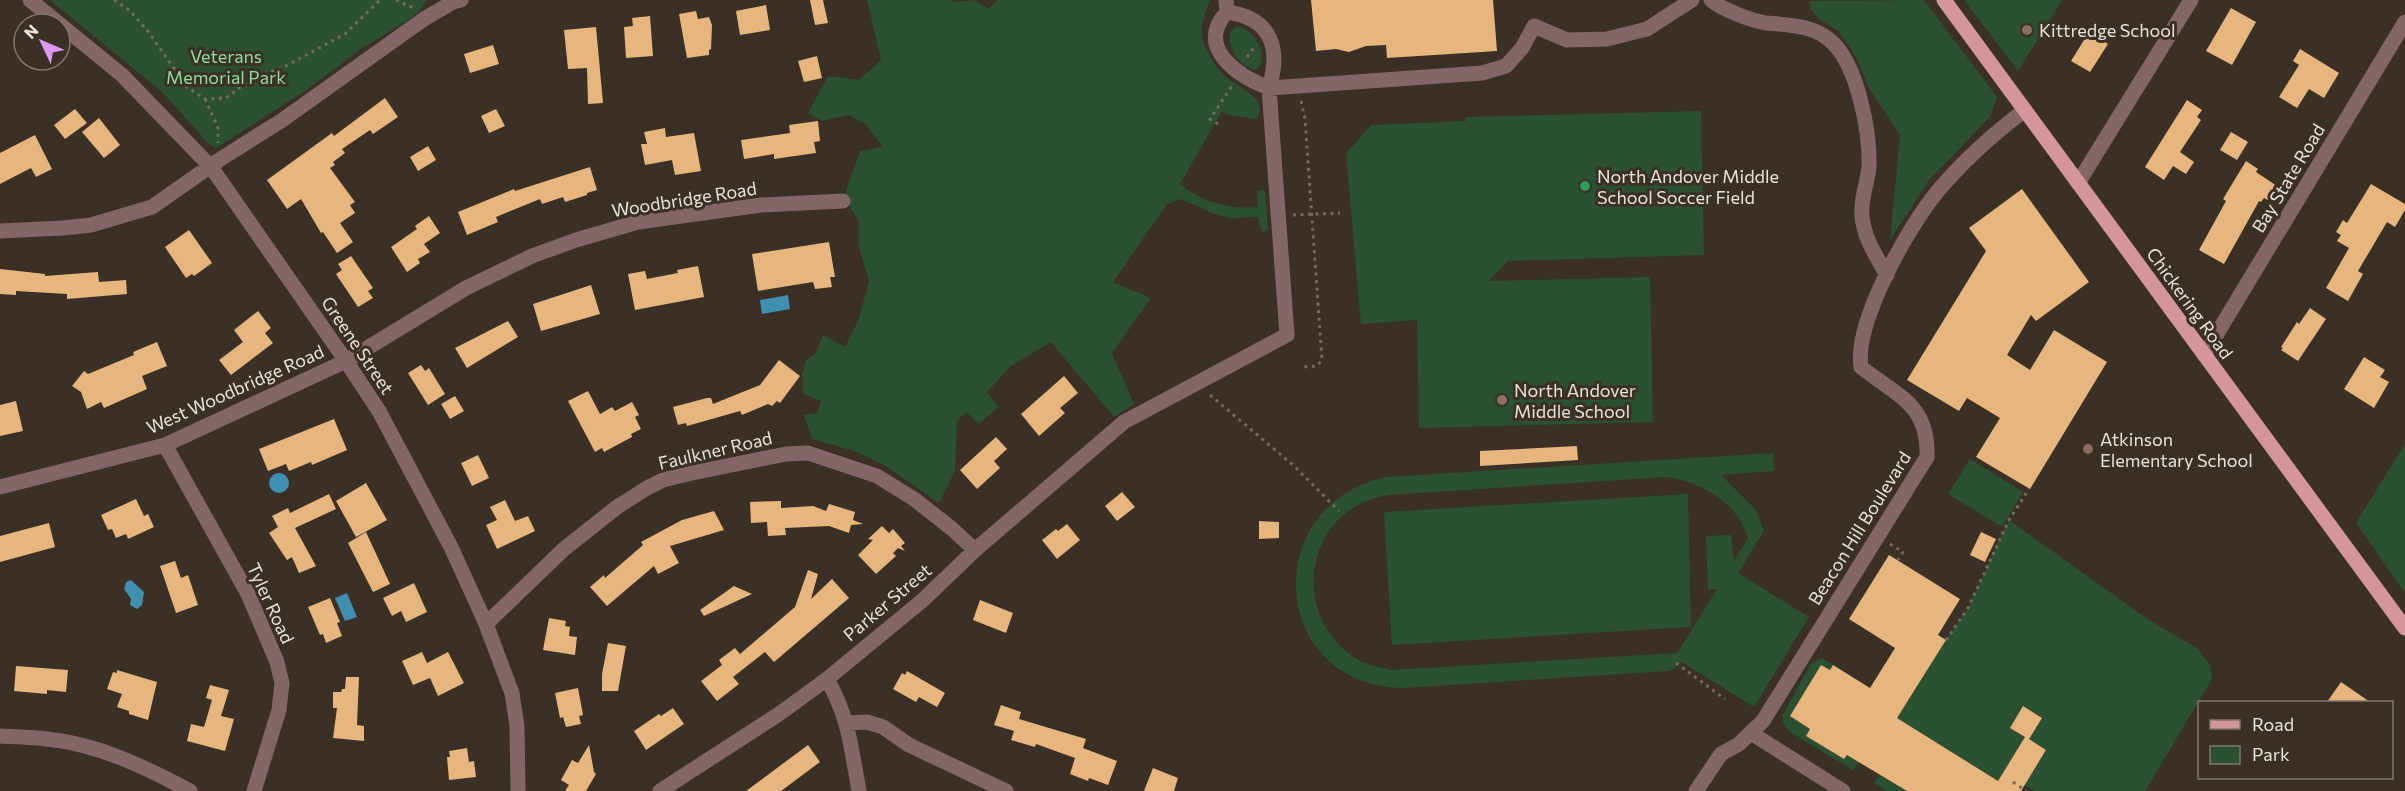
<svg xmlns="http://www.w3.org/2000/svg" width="2405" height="791" font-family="Commissioner,sans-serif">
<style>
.green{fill:#2b5032;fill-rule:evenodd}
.water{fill:#408fb0}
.building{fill:#e6b67e}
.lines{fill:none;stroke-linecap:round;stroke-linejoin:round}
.path{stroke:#756b62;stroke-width:3;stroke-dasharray:3 4.5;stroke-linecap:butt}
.minor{stroke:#846568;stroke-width:15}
.major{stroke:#d5959c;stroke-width:15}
.education-dot{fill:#8d6e63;stroke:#3b3025;stroke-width:2}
.leisure-dot{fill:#2e9e5b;stroke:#3b3025;stroke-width:2}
.labels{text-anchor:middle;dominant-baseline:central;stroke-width:6;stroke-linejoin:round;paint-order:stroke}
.poi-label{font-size:18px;fill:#e9e2db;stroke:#3b3025;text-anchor:start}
.park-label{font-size:18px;fill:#8ddd9c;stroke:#3b3025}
.street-label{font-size:18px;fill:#e9e2db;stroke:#3b3025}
</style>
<rect width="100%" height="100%" fill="#3b3025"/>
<path class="green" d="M50 0H426L423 7 410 19 361 49 305 91 216 148 210 145 161 91Z
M867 0H950L953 2 975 0 988 9 998 0H1210C1205 13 1199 27 1203 41 1207 52 1214 65 1222 73 1232 86 1273 98 1256 119L1230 115 1222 111 1180 184C1202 202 1230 210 1258 207L1257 191 1263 189 1265 192 1268 230 1264 232 1261 230 1258 217 1230 218 1212 213 1181 199 1167 204 1113 282 1151 298 1112 353 1134 404 1114 417 1051 342 1011 366 987 392 998 407 979 424 966 412 957 421 955 471 939 503 884 465 857 452 812 439 804 415 817 413 821 401 803 394 802 375 806 360 816 353 823 335 845 347 858 321 869 282 858 243 859 221 844 197 860 151 883 147 865 124 849 115 822 121 808 113 828 76 859 80 881 60Z
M1924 0 1997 97 1990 117 1929 180 1890 240 1900 135 1869 88 1855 55 1838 31 1819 19 1811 9 1810 1Z
M1964 0H2062L2018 71Z
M1237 26C1254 30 1268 52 1259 68L1255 70C1238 65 1228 49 1230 32Z
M1701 111 1704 255 1508 261 1489 281 1650 277 1653 422 1419 428 1417 320 1361 324 1346 153 1372 125 1466 121V117Z
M2405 444V593L2356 523Z
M1773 453 1774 471 1721 475 1756 510 1764 531 1738 573 1809 617 1754 707 1682 662 1670 671 1404 688C1270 687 1257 505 1386 477ZM1666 477C1702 482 1737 502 1748 538L1734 561 1731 535 1706 536 1708 589H1717L1677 653 1391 670C1377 667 1364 664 1352 656 1287 609 1308 506 1389 495Z
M1970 459 2023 492 2002 527 1948 494Z
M1688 494 1691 627 1392 645 1384 512Z
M2009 520 2146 618 2198 649 2210 665 2212 679 2145 791H2034L2009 774 2013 767 2030 777 2046 750 2029 739 2042 718 2023 706 2010 728 2025 737 1998 781 1894 716 1908 701 1946 640 1968 608Z
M1822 658 1833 665 1830 670 1821 665 1790 716 1810 729 1806 736 1844 759 1847 754 1859 762 1853 770 1792 733C1785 729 1783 724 1782 716L1812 662Z
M1880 775 1907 791H1887L1874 783Z"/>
<path class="water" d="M788 295 790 309 762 314 760 300Z
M269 483a10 10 0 1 1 20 0a10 10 0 1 1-20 0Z
M131 580 144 592 142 605 137 609 130 605 131 599 124 589 126 582Z
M347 593 357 617 345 621 335 598Z"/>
<path class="building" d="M810 0H823L828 23 815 25Z
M1311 0H1493L1497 51 1387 58 1386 45 1366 46 1349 52 1336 49 1316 51Z
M766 5 770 30 740 35 736 11Z
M2231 8 2256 22 2232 65 2206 51Z
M696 11 698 19 709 17 712 25 711 49 709 50V55L687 58 679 14Z
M650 16 653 56 626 58 624 27 633 26 632 18Z
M596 27 603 103 588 104 587 68 568 69 564 30Z
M2089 32 2108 44 2090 72 2071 61Z
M493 45 499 64 470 73 464 54Z
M2300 49 2339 73 2324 98 2309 89 2297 108 2279 97 2299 65 2293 61Z
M817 56 822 78 804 82 798 61Z
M385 98 398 117 373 134 370 130 342 149 345 153 333 162 335 165 330 168 355 202 350 205 355 213 340 223 353 242 337 253 323 232 321 233 301 199 287 209 267 180 332 133 334 136Z
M2187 100 2202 110 2197 117 2201 120 2180 152 2194 162 2186 174 2173 166 2164 180 2145 167Z
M75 109 87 123 65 139 54 125Z
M496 109 505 126 489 133 481 116Z
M99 118 120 145 104 158 82 132Z
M818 121 820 141 814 142 816 153 774 159V154L744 159 741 140 790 133 789 125Z
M665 128 666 137 694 133 701 171 675 175 672 160 645 165 641 144H647L644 132Z
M2231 132 2248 142 2237 160 2220 150Z
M35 135 52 169 36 177 31 168 0 184V153Z
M428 146 436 160 418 171 410 157Z
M2246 161 2258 169 2256 172 2277 186 2268 200 2264 198 2261 202 2259 201 2224 264 2199 250 2226 201 2223 199Z
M590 167 597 190 587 193V195L565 202 563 197 542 204 540 199 496 217 498 222 467 235 458 212 514 189 515 191Z
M2371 184 2405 204V210L2395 227 2387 222 2358 271 2363 274 2348 301 2326 288 2349 248 2337 241 2341 235 2336 232 2343 220 2347 223Z
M2022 189 2089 282 2036 321 2031 315 2007 355 2030 370 2054 330 2107 362 2030 489 1976 457 2000 418 1967 398 1959 411 1907 380 1986 251 1969 228Z
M429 216 440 233 424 244 430 252 418 259 420 263 407 272 391 247 417 229 415 226Z
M189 230 212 263 194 276 192 274 186 278 165 247Z
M829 242 835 277H830L832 287 815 289 813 282 758 291 752 254Z
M351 256 373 288 368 291 373 298 358 307 336 274 342 270 338 264Z
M698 266 704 297 635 310 628 274 645 271 647 279 678 273 677 270Z
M0 269 45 274V276L98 272 99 282 126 280 127 294 67 299V294L16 291V295L0 294Z
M591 285 600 314 541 331 533 304Z
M2310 308 2326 319 2298 361 2281 350 2283 348 2281 347 2297 322 2299 324Z
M258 311 271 328 265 333 273 343 231 375 219 360 243 342 234 330Z
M508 321 518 337 467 368 455 348Z
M157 342 167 366 142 376 147 389 104 408 101 402 87 409 81 392 72 386 84 371 88 374 134 355 133 352Z
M2364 357 2385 370 2380 377 2389 382 2374 408 2344 389Z
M779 360 800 376 780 403 777 401 772 406 768 404 742 415 740 411 687 426 686 423 678 425 673 407 707 398H711L713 404 760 385Z
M421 365 425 371 429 368 445 394 428 405 408 373Z
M1064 376 1078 393 1060 408 1065 413 1039 436 1021 414Z
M588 391 600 414 612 407 615 411 632 402 639 415 635 417 641 429 631 434 632 437 604 452 602 448 595 452 568 401Z
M455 396 464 411 450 419 441 404Z
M16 401 23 431 0 436V405Z
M334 419 347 450 312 465 311 462 289 471 286 464 268 471 259 449Z
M996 437 1007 449 994 461 1000 468 977 489 960 470Z
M1577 446 1578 460 1480 466V451Z
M478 455 489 478 472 486 461 463Z
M366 483 387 520 356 537 336 501Z
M1122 492 1135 507 1117 521 1105 506Z
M329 494 336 509 295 528 316 566 299 573 292 557 287 560 269 533 278 527 272 516 288 508 290 513Z
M136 499 144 516 148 514 154 527 128 539 126 534 116 538 112 529 108 530 101 515Z
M505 500 515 521 528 516 535 531 497 549 486 525 497 520 490 507Z
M781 501V508L813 506 826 511 829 504 855 512 853 520 863 524 851 525 849 533 829 526 785 528 786 535 768 536 767 522 751 523 750 502Z
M714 511 724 530 670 546 679 563 658 574 654 566 607 606 590 587 604 575 605 578 643 545 641 542 682 520Z
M1259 521 1279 522V538L1259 539Z
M49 523 55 547 0 562V536Z
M1067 524 1080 540 1057 559 1042 540 1056 529 1058 531Z
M882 526 889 533 893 529 905 543 901 546 905 551 898 548 893 553 896 556 876 574 858 555 873 540 868 539Z
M366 532 390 584 373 592 348 543Z
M1981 532 1996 539 1985 562 1970 555Z
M1889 555 1960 599 1938 635 1946 640 1897 718 1998 781 2025 737 2010 728 2023 706 2042 718 2029 739 2046 750 2021 791H1907L1847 755 1844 759 1806 736 1810 729 1790 716 1821 665 1830 670 1833 665 1870 688 1895 648 1849 619Z
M175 561 181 578 188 575 198 605 176 613 160 566Z
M808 570 818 574 811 599 832 579 849 598 774 662 765 652 733 677 739 684 717 701 701 681 722 665 719 660 735 648 740 654 795 607Z
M414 583 427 612 406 622 401 611 392 616 383 598Z
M734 586 752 594 704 616 700 610Z
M330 598 340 622 337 623 342 636 326 643 323 634 320 635 308 607Z
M980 600 1013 613 1006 633 973 620Z
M549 618 566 621 565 626 570 627 569 636 577 637 575 655 543 650Z
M608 643 626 646 618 691H602V674Z
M422 652 427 663 448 652 464 683 438 696 430 678 413 685 402 661Z
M16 666 68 670 66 692 47 690V694L14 691Z
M117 670 157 682 148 720 129 714V711L117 707 122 694 107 689 113 672 117 673Z
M907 671 945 693 937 707 919 697 916 702 893 689 902 673 905 675Z
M346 677H359L357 725 364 726V741L333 738 337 708H333V692H341L342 689H345Z
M2341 682 2370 702H2327Z
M210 685 229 690 221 716 234 719 225 751 187 741 191 724 204 727 212 700 206 698Z
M578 688 583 715 579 716 581 724 566 727 563 717 560 718 555 693Z
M1001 705 1021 712 1019 719 1086 739 1083 748 1117 761 1108 785 1089 778 1088 781 1070 774 1075 758 1036 744 1035 747 1011 740 1014 731 994 725Z
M673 708 684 724 646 750 634 731 659 714 661 716Z
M589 745 594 772 596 774 586 791H565L569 785 561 780 572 760 578 763Z
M808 745 820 762 781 791H746Z
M467 748 469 762 474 761 476 777 449 780 447 757H450L449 751Z
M1153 768 1178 778 1174 791H1144Z"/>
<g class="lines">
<path class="path" d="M114 0 130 11 147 30 187 87 205 99 226 98 251 79 284 67 345 34 380 0
M396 0 414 8
M1247 57 1256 45
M205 99 218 128V143
M1301 101 1305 119 1322 360 1317 366 1302 367
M1218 124 1210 119 1232 86
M1293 215 1340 213
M1210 395 1293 465 1339 511
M1890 544 1903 552 1898 560
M1946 640 1968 608 2009 520 2029 489
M1676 663 1725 699
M2269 778H2270
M2013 782 2026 791"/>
<path class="minor" d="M30 0 122 75 211 167 346 361 379 411 451 547 486 624 507 680 512 693 517 726 518 791
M1226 0 1227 12C1194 47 1238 76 1269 88L1482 73 1506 66 1522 48 1534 26 1567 40 1607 39 1647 29 1692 0
M1711 0C1721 9 1752 21 1766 23 1790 25 1816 25 1834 44 1858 69 1870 132 1869 166 1868 182 1860 200 1862 216 1864 238 1876 256 1887 275
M2078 183 2191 0
M0 231 63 228 91 225 152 207 219 160 281 121 424 19 453 2 461 0
M2204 355 2405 22
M165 445 248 594 277 662 282 683 279 710 254 791
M0 487 165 445 346 361 466 288 532 256 576 240 638 222 761 205 843 201
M486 624 564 549 617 507 647 488 663 480 692 473 786 454 808 453 877 476 914 499 951 528 975 550
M827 679C849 718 851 747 859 791
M847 723 867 722 883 727 909 745 1006 791
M1751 733 1843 791
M0 736C15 737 31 737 47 739 98 744 145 767 190 791
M660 791 779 714 827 679 923 600 975 550 1124 422 1287 335 1269 88C1281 49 1272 18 1227 12
M1696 791 1721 754 1739 744 1763 721 1927 457C1929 404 1897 396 1861 367 1854 322 1909 226 1937 192 1963 161 1993 134 2025 110"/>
<path class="major" d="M1944 0 2405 628"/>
</g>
<g class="education-dot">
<circle cx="2027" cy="30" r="6"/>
<circle cx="1502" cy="400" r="6"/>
<circle cx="2088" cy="449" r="6"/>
</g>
<circle class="leisure-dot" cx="1585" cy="186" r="6"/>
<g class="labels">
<g class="poi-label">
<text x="2039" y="30">Kittredge School</text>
<text x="1597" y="176">North Andover Middle<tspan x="1597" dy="21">School Soccer Field</tspan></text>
<text x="1514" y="390">North Andover<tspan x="1514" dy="21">Middle School</tspan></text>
<text x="2100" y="439">Atkinson<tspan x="2100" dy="21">Elementary School</tspan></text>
</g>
<g class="park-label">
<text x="226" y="56">Veterans<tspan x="226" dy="21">Memorial Park</tspan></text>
</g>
<g class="street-label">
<text transform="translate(2288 178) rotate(-59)">Bay State Road</text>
<text transform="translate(684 199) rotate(-9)">Woodbridge Road</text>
<text transform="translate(2190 303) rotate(54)">Chickering Road</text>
<text transform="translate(358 345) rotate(56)">Greene Street</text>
<text transform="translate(235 389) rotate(-24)">West Woodbridge Road</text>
<text transform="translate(715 450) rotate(-13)">Faulkner Road</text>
<text transform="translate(1859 528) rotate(-58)">Beacon Hill Boulevard</text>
<text transform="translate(887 602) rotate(-40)">Parker Street</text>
<text transform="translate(271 603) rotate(65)">Tyler Road</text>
</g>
</g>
<rect x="2198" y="701" width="195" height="78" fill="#3b3025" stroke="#81776e" stroke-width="1.5"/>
<rect x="2210" y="720" width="30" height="9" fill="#d5959c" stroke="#81776e" stroke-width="1.5"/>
<text x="2252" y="731" font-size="18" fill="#e9e2db">Road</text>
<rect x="2210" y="746" width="30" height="18" fill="#2b5032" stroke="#81776e" stroke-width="1.5"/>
<text x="2252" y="761" font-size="18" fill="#e9e2db">Park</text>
<g transform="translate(42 42) rotate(314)"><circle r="28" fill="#3b3025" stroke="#81776e" stroke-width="1.5"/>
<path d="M0-4.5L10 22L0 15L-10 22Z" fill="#dc99f4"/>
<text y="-9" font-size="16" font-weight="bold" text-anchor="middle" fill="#e9e2db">N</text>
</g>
</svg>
